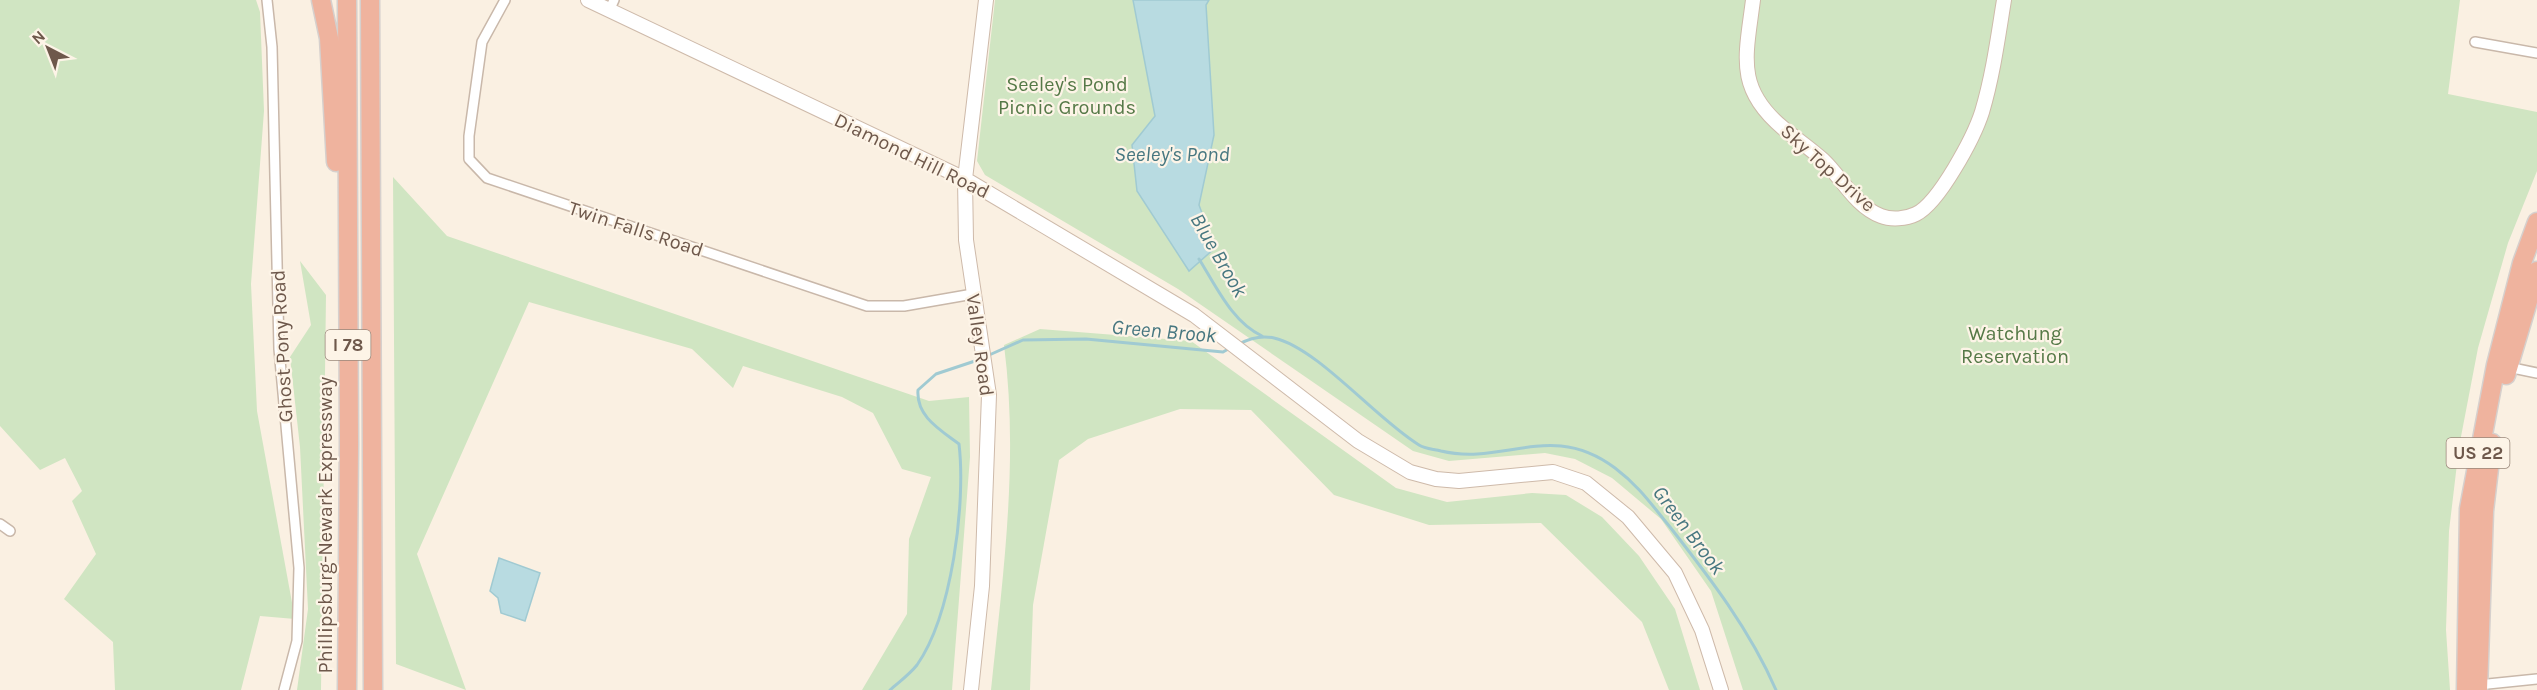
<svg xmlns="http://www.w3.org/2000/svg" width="2537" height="690" font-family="Karla,sans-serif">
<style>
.green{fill:#d0e5c2}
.water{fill:#b8dbe1;stroke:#a0cad2;stroke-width:1.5}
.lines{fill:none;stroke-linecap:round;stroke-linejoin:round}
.stream{stroke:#a0cad2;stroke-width:3}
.street-casing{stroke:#c9b8aa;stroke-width:12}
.secondary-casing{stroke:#cebaaa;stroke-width:16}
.highway-casing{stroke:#d6d0cd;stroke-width:21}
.street{stroke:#fff;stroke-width:9}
.secondary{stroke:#fff;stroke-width:14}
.highway{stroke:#efb39e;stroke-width:18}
.labels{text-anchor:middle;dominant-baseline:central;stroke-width:4.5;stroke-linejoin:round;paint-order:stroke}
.shield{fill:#fdf4e7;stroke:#99877a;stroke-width:1.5}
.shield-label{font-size:18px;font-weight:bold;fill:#6e584b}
.park-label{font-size:20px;fill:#557947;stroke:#fdf4e7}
.street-label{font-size:20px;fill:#6e584b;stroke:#fdf4e7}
.water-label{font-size:21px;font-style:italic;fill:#477780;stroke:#fdf4e7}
</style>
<rect width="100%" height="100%" fill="#faf0e2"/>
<path class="green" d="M0 0H256L260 12 264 111 251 284 257 411 295 619 260 616 241 690H115L113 642 64 599 96 554 72 501 82 491 65 458 40 470 0 426Z
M995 0H2460L2448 94 2537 112V171L2508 243 2478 348 2459 447 2449 531 2446 630 2450 690H1743L1711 591 1661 519 1612 478 1575 459 1545 453 1449 461 1413 451 1178 289 985 175 977 161Z
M393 177 447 236 929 401 969 397 970 457 952 690H862L907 614 909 539 931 477 902 469 873 413 842 397 743 366 733 388 692 349 529 302 417 554 466 690 396 664Z
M300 261 326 295 321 690H297L308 609 300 447 290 357 311 325Z
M1040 329 1191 341 1396 488 1447 502 1532 493 1566 495 1602 517 1639 556 1675 609 1700 690H1669L1642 622 1541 523 1429 525 1334 495 1251 410 1180 409 1088 439 1059 460 1033 605 1030 690H991C1003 575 1019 460 1004 345Z"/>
<path class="water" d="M1133 0H1209L1206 5 1214 135 1199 205 1215 248 1189 271 1137 191 1132 145 1155 116Z
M499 558 540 573 525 621 501 613 498 598 490 591Z"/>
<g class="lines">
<path class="stream" d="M1199 259C1216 286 1232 322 1262 336
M1239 344C1250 338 1261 335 1274 338 1318 348 1376 419 1419 445 1425 449 1434 449 1441 451 1505 466 1551 420 1615 468 1640 487 1651 504 1670 527 1710 578 1750 630 1776 690
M987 356 1023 340 1086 339 1223 352 1230 348
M890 690C899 682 909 675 917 665 952 615 966 503 959 444 939 429 916 416 918 390L936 374 978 360"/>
<g class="street-casing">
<path id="street" d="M267 0 272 47 279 349 299 568 297 641 284 690
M505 0 482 42 469 136V159L487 178 867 306H904L973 294
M609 11 614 0
M2475 42 2537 53
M2508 367 2537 373
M0 524 10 531
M2478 685 2537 679"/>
</g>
<g class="secondary-casing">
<path id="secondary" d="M588 0 965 179 1194 315 1358 441 1410 472 1436 479 1459 481 1553 472 1586 483 1628 517 1675 573 1702 630 1721 690
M1753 0C1746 56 1735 88 1783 128 1796 139 1810 148 1823 160 1842 178 1855 206 1881 216 1891 220 1906 219 1916 214 1939 203 1974 137 1982 112 1993 75 1998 37 2004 0
M971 690 982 586 989 395 966 240 965 179 986 0"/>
</g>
<g class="highway-casing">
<path id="highway" d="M321 0 329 38 336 162
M347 0 349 444 347 690
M370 0 373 690
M2506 375 2537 271
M2466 690 2469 509 2496 365 2522 263 2537 222
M2478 690 2484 511 2492 443"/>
</g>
<use href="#street" class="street"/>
<use href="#secondary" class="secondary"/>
<use href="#highway" class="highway"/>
</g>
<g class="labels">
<g class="shield">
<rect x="325.5" y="330" width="45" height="30" rx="4.5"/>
<rect x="2446.5" y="438" width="63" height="30" rx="4.5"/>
</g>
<g class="shield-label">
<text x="348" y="345">I 78</text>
<text x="2478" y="453">US 22</text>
</g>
<g class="park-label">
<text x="1067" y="84">Seeley's Pond<tspan x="1067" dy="23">Picnic Grounds</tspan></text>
<text x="2015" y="333">Watchung<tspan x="2015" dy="23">Reservation</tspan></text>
</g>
<g class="street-label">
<text transform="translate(912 156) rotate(26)">Diamond Hill Road</text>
<text transform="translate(1828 168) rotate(42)">Sky Top Drive</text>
<text transform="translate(636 229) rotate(18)">Twin Falls Road</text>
<text transform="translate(980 345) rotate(82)">Valley Road</text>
<text transform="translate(282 346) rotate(-93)">Ghost Pony Road</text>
<text transform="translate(325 525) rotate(-90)">Phillipsburg-Newark Expressway</text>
</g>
<g class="water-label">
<text x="1172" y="154">Seeley's Pond</text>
<text transform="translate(1219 255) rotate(60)">Blue Brook</text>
<text transform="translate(1164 331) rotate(5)">Green Brook</text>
<text transform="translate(1689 530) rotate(53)">Green Brook</text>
</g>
</g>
<g transform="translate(48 48) rotate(318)" stroke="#fdf4e7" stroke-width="4.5" paint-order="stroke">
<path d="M0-4.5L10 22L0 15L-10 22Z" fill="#6e584b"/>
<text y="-9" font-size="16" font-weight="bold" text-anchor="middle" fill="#6e584b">N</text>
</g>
</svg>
